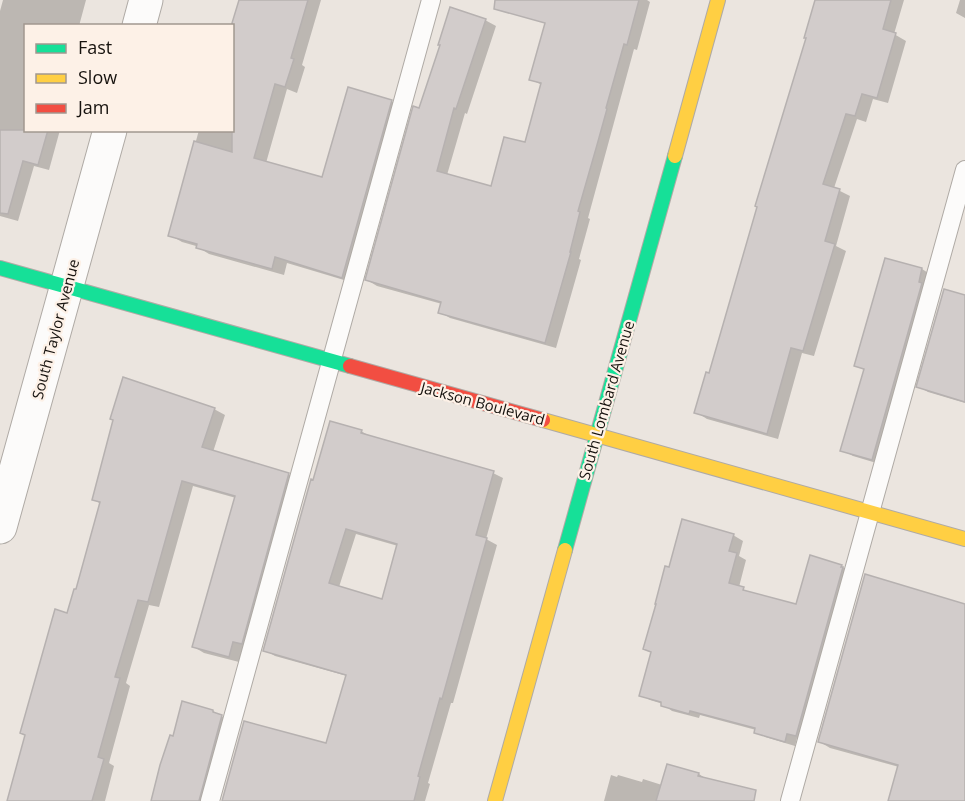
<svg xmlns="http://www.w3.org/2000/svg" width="965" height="801" font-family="'Open Sans',sans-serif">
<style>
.shadow{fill:#0003;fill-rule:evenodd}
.building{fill:#d2cccb;stroke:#b6b1b0;stroke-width:1.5;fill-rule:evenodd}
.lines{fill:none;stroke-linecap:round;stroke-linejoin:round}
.lane-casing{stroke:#afaaa5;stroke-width:20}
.street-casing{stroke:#afaaa5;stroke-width:35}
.fast-casing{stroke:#afaaa5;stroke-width:16}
.slow-casing{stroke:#afaaa5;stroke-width:16}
.jam-casing{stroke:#afaaa5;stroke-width:16}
.lane{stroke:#fcfbfa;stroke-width:18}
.street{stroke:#fcfbfa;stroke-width:33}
.fast{stroke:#16e098;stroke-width:14}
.slow{stroke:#ffcf43;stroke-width:14}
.jam{stroke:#f24e42;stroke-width:14}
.labels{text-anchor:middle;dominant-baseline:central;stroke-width:4.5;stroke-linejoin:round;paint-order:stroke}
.street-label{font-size:15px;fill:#16120e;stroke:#fdf1e7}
</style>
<rect width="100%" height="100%" fill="#ebe5df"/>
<path class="shadow" d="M3 0H86L79 26H26V130H60L49 170 34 166 18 221 0 216V11Z
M241 0H321L302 65 305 67 297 93 287 89 266 163 323 178 391 101 403 108 354 283 287 263 284 275 209 254 196 246 182 242 170 235 199 130H232Z
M543 0H647L650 2 637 50 634 49 588 218 590 219 579 259 581 260 556 348 450 318 440 312 442 304 377 286 367 280 420 109 485 20 496 26 467 114 465 113 447 175 492 188 526 144 542 85 530 79 546 24 538 20Z
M817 0H904L894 34 906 41 888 103 873 99 866 122 857 119 834 188 850 196 836 246 846 251 814 356 802 353 778 439 707 419 696 412 710 375 808 38Z
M960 0H965V18L956 13Z
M922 269 933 276 883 465 853 456 842 450 864 370 855 365Z
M965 297V403L928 392 918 386Z
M214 409 225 415 213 452 288 474 299 480 239 662 204 653 194 647 236 498 193 486 159 607 149 605 126 683 130 686 109 763 114 766 105 801H9L68 615 77 591 101 504 93 499Z
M361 431 371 437 493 473 503 478 486 539 497 545 453 703H451L428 783 430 784 425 801H223L327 745 347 676 275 656 265 650 314 482ZM356 534 398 546 383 601 339 587Z
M733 535 743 541 739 556 746 560 739 587 752 594 797 606 841 566 851 572 806 741 797 738 795 746 765 737 756 732V730L700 715 699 718 672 711 663 704 650 700 641 695 652 653 670 569Z
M965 605V801H897L899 767 830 748 820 742Z
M213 711 231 722 210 801H153L174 738Z
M668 765 699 774 708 780 711 801H604L611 775 617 777 618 775 642 782 643 779 662 785Z"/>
<path class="building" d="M239 0H308L291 58 294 59 285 87 275 84 254 158 322 177 348 87 392 100 342 278 275 257 272 269 196 248 197 244 168 236 194 141 232 152V23Z
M495 0H639L627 45 624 44 606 108 607 109 597 145 578 211 580 212 570 252H571L545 343 438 313 441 302 365 280 413 106 419 108 440 45H438L450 7 486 19 456 109 454 108 437 171 491 186 504 137 525 142 541 83 529 80 545 23 494 9Z
M815 0H891L883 29 896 33 877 98 862 94 855 116 846 114 823 184 840 189 825 241 835 244 803 351 791 348 767 434 694 413 706 372 709 373 757 207 755 206 806 38H804Z
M0 130H48L38 165 23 161 8 214 0 213Z
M885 258 922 268 919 282 922 283 872 460 840 451 864 369 854 366Z
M944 289 965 295V402L916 387Z
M123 377 215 408 202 447 289 473 242 644 233 642 229 657 192 647 235 496 182 481 148 602 138 600 115 677 120 678 98 757 104 759 92 801H7L25 735 20 733 55 609 67 613 74 589H76L100 502 92 500 113 420 110 419Z
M330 421 362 430 361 433 494 471 476 535 487 538 442 699 440 698 418 776 420 777 414 801H222L244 721 326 743 346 675 263 651 311 479 313 480ZM346 529 397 544 382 599 329 583Z
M682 519 734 534 729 551 737 553 729 583 744 587 743 590 796 604 810 555 842 565 841 567H843L796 736 787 734 785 742 754 733 755 728 690 711 689 714 661 706V702L639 696 651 652 643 649 656 604H655L665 566 669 567Z
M865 574 965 604V801H888L898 765 818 742Z
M182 701 213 710V712L222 715 199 801H151L160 765 170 735 173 736Z
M667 764 699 773 698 776 756 790 754 801H656Z"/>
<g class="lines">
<g class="lane-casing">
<path id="lane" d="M210 801 431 0
M790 801 965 170"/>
</g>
<g class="street-casing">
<path id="street" d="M139 26 146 0
M0 527 110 130"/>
</g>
<g class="fast-casing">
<path id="fast" d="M0 268 350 366
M565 550 675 156"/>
</g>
<g class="slow-casing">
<path id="slow" d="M675 156 718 0
M543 420 965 539
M495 801 565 550"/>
</g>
<g class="jam-casing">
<path id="jam" d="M350 366 543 420"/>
</g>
<use href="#lane" class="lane"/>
<use href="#street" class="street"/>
<use href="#fast" class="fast"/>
<use href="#slow" class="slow"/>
<use href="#jam" class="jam"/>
</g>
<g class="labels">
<g class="street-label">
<text transform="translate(55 329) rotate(-75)">South Taylor Avenue</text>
<text transform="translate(606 400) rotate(-74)">South Lombard Avenue</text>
<text transform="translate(483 403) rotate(15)">Jackson Boulevard</text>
</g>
</g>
<rect x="24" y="24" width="210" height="108" fill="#fdf1e7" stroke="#a19890" stroke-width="1.5"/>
<rect x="36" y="44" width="30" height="9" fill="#16e098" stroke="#a19890" stroke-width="1.5"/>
<text x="78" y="54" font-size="18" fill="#16120e">Fast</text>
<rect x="36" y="74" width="30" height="9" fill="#ffcf43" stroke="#a19890" stroke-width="1.5"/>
<text x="78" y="84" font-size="18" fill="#16120e">Slow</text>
<rect x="36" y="104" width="30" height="9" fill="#f24e42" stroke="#a19890" stroke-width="1.5"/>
<text x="78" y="114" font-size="18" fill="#16120e">Jam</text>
</svg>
